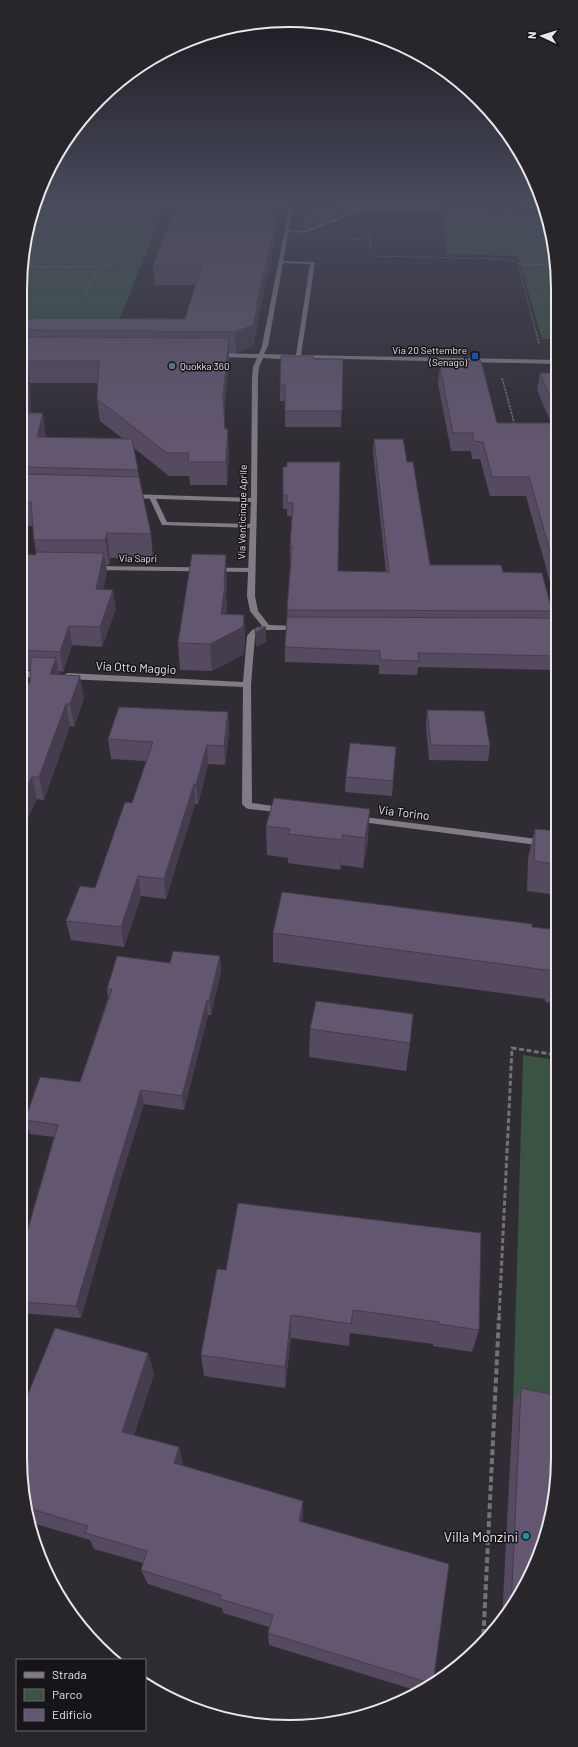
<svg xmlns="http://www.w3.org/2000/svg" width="578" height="1747" font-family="Barlow,sans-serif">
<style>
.green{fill:#3a5343}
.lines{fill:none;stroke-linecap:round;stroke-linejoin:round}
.path-far3{stroke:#747178;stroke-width:1;stroke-dasharray:2 1;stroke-linecap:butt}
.path-far2{stroke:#747178;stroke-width:1.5;stroke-dasharray:2.5 1;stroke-linecap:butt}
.path-far1{stroke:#747178;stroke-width:3;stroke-dasharray:5 2.5;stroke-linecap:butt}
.path{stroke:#747178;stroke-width:4;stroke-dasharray:6 3;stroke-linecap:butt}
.lane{fill:#807b85;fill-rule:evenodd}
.street{fill:#807b85;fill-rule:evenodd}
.wall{fill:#554a60;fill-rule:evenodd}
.shaded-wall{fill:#453c4e}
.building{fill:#635670;stroke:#453c4e}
.transit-dot{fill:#1a4fb4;stroke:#171519;stroke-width:1.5}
.service-dot{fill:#5c6f8a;stroke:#171519;stroke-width:1.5}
.culture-dot{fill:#0f9aa8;stroke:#171519;stroke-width:1.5}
.labels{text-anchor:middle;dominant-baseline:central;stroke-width:3;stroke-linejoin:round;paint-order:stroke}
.far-poi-label{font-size:10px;fill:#e9e6ec;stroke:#171519;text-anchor:end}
.far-street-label{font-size:10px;fill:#e9e6ec;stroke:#171519}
.street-label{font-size:12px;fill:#e9e6ec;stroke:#171519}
.near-poi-label{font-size:14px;fill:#e9e6ec;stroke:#171519;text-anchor:end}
.rim{fill:none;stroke:#e9e6ec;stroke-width:2}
</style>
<rect width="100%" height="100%" fill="#302c34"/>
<path class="green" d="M36 200 166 204 119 320 25 319V236Z
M306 211 346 212 303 229Z
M442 213 544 214 556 254V339H542L518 256 447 254Z
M523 1055 557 1060 558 1415 513 1406Z"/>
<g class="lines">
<path class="path-far3" d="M35 204 60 205
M34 207 39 199
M371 226 370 254 373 256 506 259 518 263 536 332
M337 239H370
M135 254 145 255
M518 264 556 265
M25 267H98L132 261 151 218
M85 297 98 267"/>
<path class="path-far2" d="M536 331 539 344
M502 378 515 426"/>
<path class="path-far1" d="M499 1318 512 1048 557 1055"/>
<path class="path" d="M483 1644 499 1317"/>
<path class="lane" d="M363 207 367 208 305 233 285 231 287 230 303 231Z
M150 496 155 497 167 522 253 524 257 526 253 528 162 525 149 497Z
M91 566 252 568 256 570 252 572 94 570H91Z"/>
<path class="street" d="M73 199H131L193 202 191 203Z
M267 203 291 207 542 209 543 211 293 209 283 261 313 262 315 263 301 355 556 360V364L301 358 298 360 263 358 259 367 258 377 257 500 255 596 258 611 269 625 298 626 302 628 298 630H266L255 636 251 685 252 803 287 808 289 810 287 812 284 813 249 809 246 808 242 804 243 687 67 679 63 676 67 673 243 682 247 636 252 630 262 626 250 611 247 596 251 502 130 498 127 496 130 494 251 498 252 377 253 367 257 358 216 357 213 355 216 353 259 354 262 346 289 209 265 205ZM283 263 310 264 296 355 264 354 268 346Z
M23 671 43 672 47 675 43 678 23 677Z
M357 816 545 840 550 843 545 846 354 821 352 819Z"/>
</g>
<path class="wall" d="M179 199H337L336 201 282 200 281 203H280V208L270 266 258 318V325L253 346 236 353H229V359L224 414 225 429 229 452 227 485H190L189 476H169L134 448 139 477 151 534 153 558H110L109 565H106L107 572 103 589 116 609 102 647 72 645 63 672 59 671V675L84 698 74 727 70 726 44 800 37 799 23 827 30 670 23 669 24 554 36 555V552L34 540 33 526H24L25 318 185 319 196 285H155L153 265ZM30 383H98L97 399 100 421 122 438 46 437V436L31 413Z
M403 199H539L541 206H519L515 204H446L445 201H403Z
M314 359H343L341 427H285V401H280V385Z
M457 361 497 423H551L537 390 540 373H556V600H555L526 496H490L480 459H472L471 451H451L438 384 440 367 456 368Z
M374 439 407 462 430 565 503 572 552 611 550 618 556 630 557 709 552 686 555 670 418 667 417 675 379 674V665L285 662V647L291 560H290V546L292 516H287V509H283V467L338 571 386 572 373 452Z
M227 581 226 595 227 610 226 615H244L245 641 244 654 212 671 180 670 178 643Z
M427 710 490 746 488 761 429 760 426 725Z
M228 712 229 732 225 765 208 764 198 804H195L166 899 141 896 124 947 71 940 66 921 95 888 132 803 146 761 111 759 108 739Z
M396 747 392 796 345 792 346 777Z
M274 798 368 839 363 868 341 865 340 870 288 863V858L267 855 266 826Z
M535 829 557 831V898L550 897V894L527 891 528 858Z
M532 927 557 930V1004L545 1002V999L273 962V933Z
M220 956 221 971 211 1015H208L184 1110 144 1104 119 1184 81 1318 21 1313V1253L54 1137 30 1134 25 1120 80 1082 108 998 107 989 170 963Z
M310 1029 410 1043 406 1071 309 1057Z
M217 1269 479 1330 472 1352 433 1346V1344L350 1333 349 1346 291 1338 285 1388 204 1376 201 1355Z
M148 1353 154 1374 134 1435 179 1447 183 1466 303 1501V1518L302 1521 433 1684 418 1691 269 1645 268 1633 269 1627 223 1613 222 1608 148 1584 141 1570 143 1563 94 1549 90 1540 29 1522 25 1510 20 1458 24 1404Z
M521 1388 513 1607 502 1620 513 1406Z"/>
<path class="shaded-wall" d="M279 199H280V208L270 266 258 318V325L253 346 236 353 235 332 256 305Z
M229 338V359L224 417 223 395Z
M26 361 30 383 32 436 28 413Z
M43 413 46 436 41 459 37 437Z
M228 429 229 452 227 485 226 462Z
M107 533 110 558 109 565 105 540Z
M104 553 107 572 98 608 96 589Z
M226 555 227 581 226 595 227 610 223 637 244 615 245 641 244 654 212 671 210 644 221 614Z
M113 590 116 609 102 647 100 627Z
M69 626 72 645 63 672 60 652Z
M266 627V642L256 647 255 633Z
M56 658 60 680 50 674Z
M80 676 84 698 74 727 70 704Z
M66 704 70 726 44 800 39 777Z
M228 712 229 732 225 765 224 746Z
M207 745 208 764 198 804 196 785Z
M32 777 37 799 23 827V794Z
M194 784 195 804 166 899 164 879Z
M370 809 368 839 363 868 365 838Z
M342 835 341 865 340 870 342 840Z
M138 876 141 896 124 947 121 927Z
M220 956 221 971 211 1015 209 1001Z
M207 1000 208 1015 184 1110 182 1096Z
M141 1090 144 1104 119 1184 81 1318 76 1306 116 1171Z
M291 1315V1338L285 1388V1367Z
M148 1353 154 1374 129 1451 122 1432Z
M179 1447 183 1466 174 1463Z
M303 1501V1518L298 1537 299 1521Z"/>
<path class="building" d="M179 199H279L270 247 256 305H258L253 325 235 332 25 330V318L185 319 202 266 153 265Z
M25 337 229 338 223 395 225 429H228L226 462H188L189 453H167L97 399 99 361H26L28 413H43L37 437 132 439 138 470 24 467Z
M281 356H313L314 359H343L342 411H285V385H280Z
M457 361H481L497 423H556V573L529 477H492L483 442 474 441 473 433H453L440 367 458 368Z
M540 373H556V411Z
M374 439H403L407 462H413L430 565H501L503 572 542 573 552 611 287 610 292 546H290L293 503H287V495H283V467H287V462H340L338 571 389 572Z
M24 474 139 477 151 534 107 533 105 540H34L31 502H24Z
M36 552 104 553 96 589 113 590 100 627 69 626 60 652 23 650 24 554 36 555Z
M192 554 226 555 224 584H225L221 614 244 615 243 627 210 644 178 643Z
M287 617 554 618 556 630V656L418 653 419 661 380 660V651L285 647Z
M256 627H266L255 633Z
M31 657 56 658 50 674 80 676 70 704H66L39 777H32L23 794V683H30Z
M119 707 228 712 224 746 207 745 196 785 194 784 164 879 138 876 121 927 66 921 80 886 95 888 125 802 132 803 153 742 108 739Z
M427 710 484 711 490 746 431 745Z
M350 743 396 747 393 781 346 777Z
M274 798 370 809 365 838 342 835V840L288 834 290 829 266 826Z
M535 829 557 831V864L534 861Z
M282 892 532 924V927L557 930V974H553V971L273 933Z
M173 951 220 956 209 1001 207 1000 182 1096 141 1090 116 1171 76 1306 21 1302V1253L58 1125 25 1120 40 1077 80 1082 112 989H107L117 956 170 963Z
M316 1001 413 1014 410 1043 310 1029Z
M238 1203 481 1233 479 1330 439 1324V1322L353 1310 351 1324 291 1315 285 1367 201 1355 217 1269 226 1270Z
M55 1328 148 1353 122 1432 179 1447 174 1463 303 1501 299 1521 449 1564 433 1684 268 1633 273 1615 220 1599 221 1595 141 1570 147 1551 85 1533 88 1526 25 1507 20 1458V1403L24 1404Z
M521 1388 558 1396V1458L553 1511 538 1561 513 1607 511 1610Z"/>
<linearGradient id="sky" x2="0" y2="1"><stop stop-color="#1a181d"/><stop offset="0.45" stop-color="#484b5c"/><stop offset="1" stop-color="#484b5c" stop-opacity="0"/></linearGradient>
<rect width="578" height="444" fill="url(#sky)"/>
<rect class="transit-dot" x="471" y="352" width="8" height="8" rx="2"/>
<circle class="service-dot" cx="172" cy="366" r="4"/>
<circle class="culture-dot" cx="526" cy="1536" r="4"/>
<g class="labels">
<g class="far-poi-label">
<text x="467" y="350">Via 20 Settembre<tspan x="467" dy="12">(Senago)</tspan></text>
<text x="180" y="366" text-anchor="start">Quokka 360</text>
</g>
<g class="far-street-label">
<text transform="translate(242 512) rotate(-89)">Via Venticinque Aprile</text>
<text transform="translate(138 558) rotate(1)">Via Sapri</text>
</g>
<g class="street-label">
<text transform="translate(136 667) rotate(3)">Via Otto Maggio</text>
<text transform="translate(404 812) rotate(7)">Via Torino</text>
</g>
<g class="near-poi-label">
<text x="518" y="1536">Villa Monzini</text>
</g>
</g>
<path d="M0 0H578V1747H0ZM289 27H289A262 262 0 0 1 551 289V1458A262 262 0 0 1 289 1720H289A262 262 0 0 1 27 1458V289A262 262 0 0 1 289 27Z" fill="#28262a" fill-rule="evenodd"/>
<path class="rim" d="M289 27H289A262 262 0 0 1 551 289V1458A262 262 0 0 1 289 1720H289A262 262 0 0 1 27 1458V289A262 262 0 0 1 289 27Z"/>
<rect x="16" y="1659" width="130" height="72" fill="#171519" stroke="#6b696d"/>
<rect x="24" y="1672" width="20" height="6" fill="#807b85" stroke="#6b696d"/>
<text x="52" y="1679" font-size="12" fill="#e9e6ec">Strada</text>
<rect x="24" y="1689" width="20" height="12" fill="#3a5343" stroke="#6b696d"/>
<text x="52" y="1699" font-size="12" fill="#e9e6ec">Parco</text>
<rect x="24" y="1709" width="20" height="12" fill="#635670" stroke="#6b696d"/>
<text x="52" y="1719" font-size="12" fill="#e9e6ec">Edificio</text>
<g transform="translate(542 36) rotate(274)" stroke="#171519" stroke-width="3" paint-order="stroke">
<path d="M0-3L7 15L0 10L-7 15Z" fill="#e9e6ec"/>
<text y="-6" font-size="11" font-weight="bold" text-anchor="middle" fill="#e9e6ec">N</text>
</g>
</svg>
